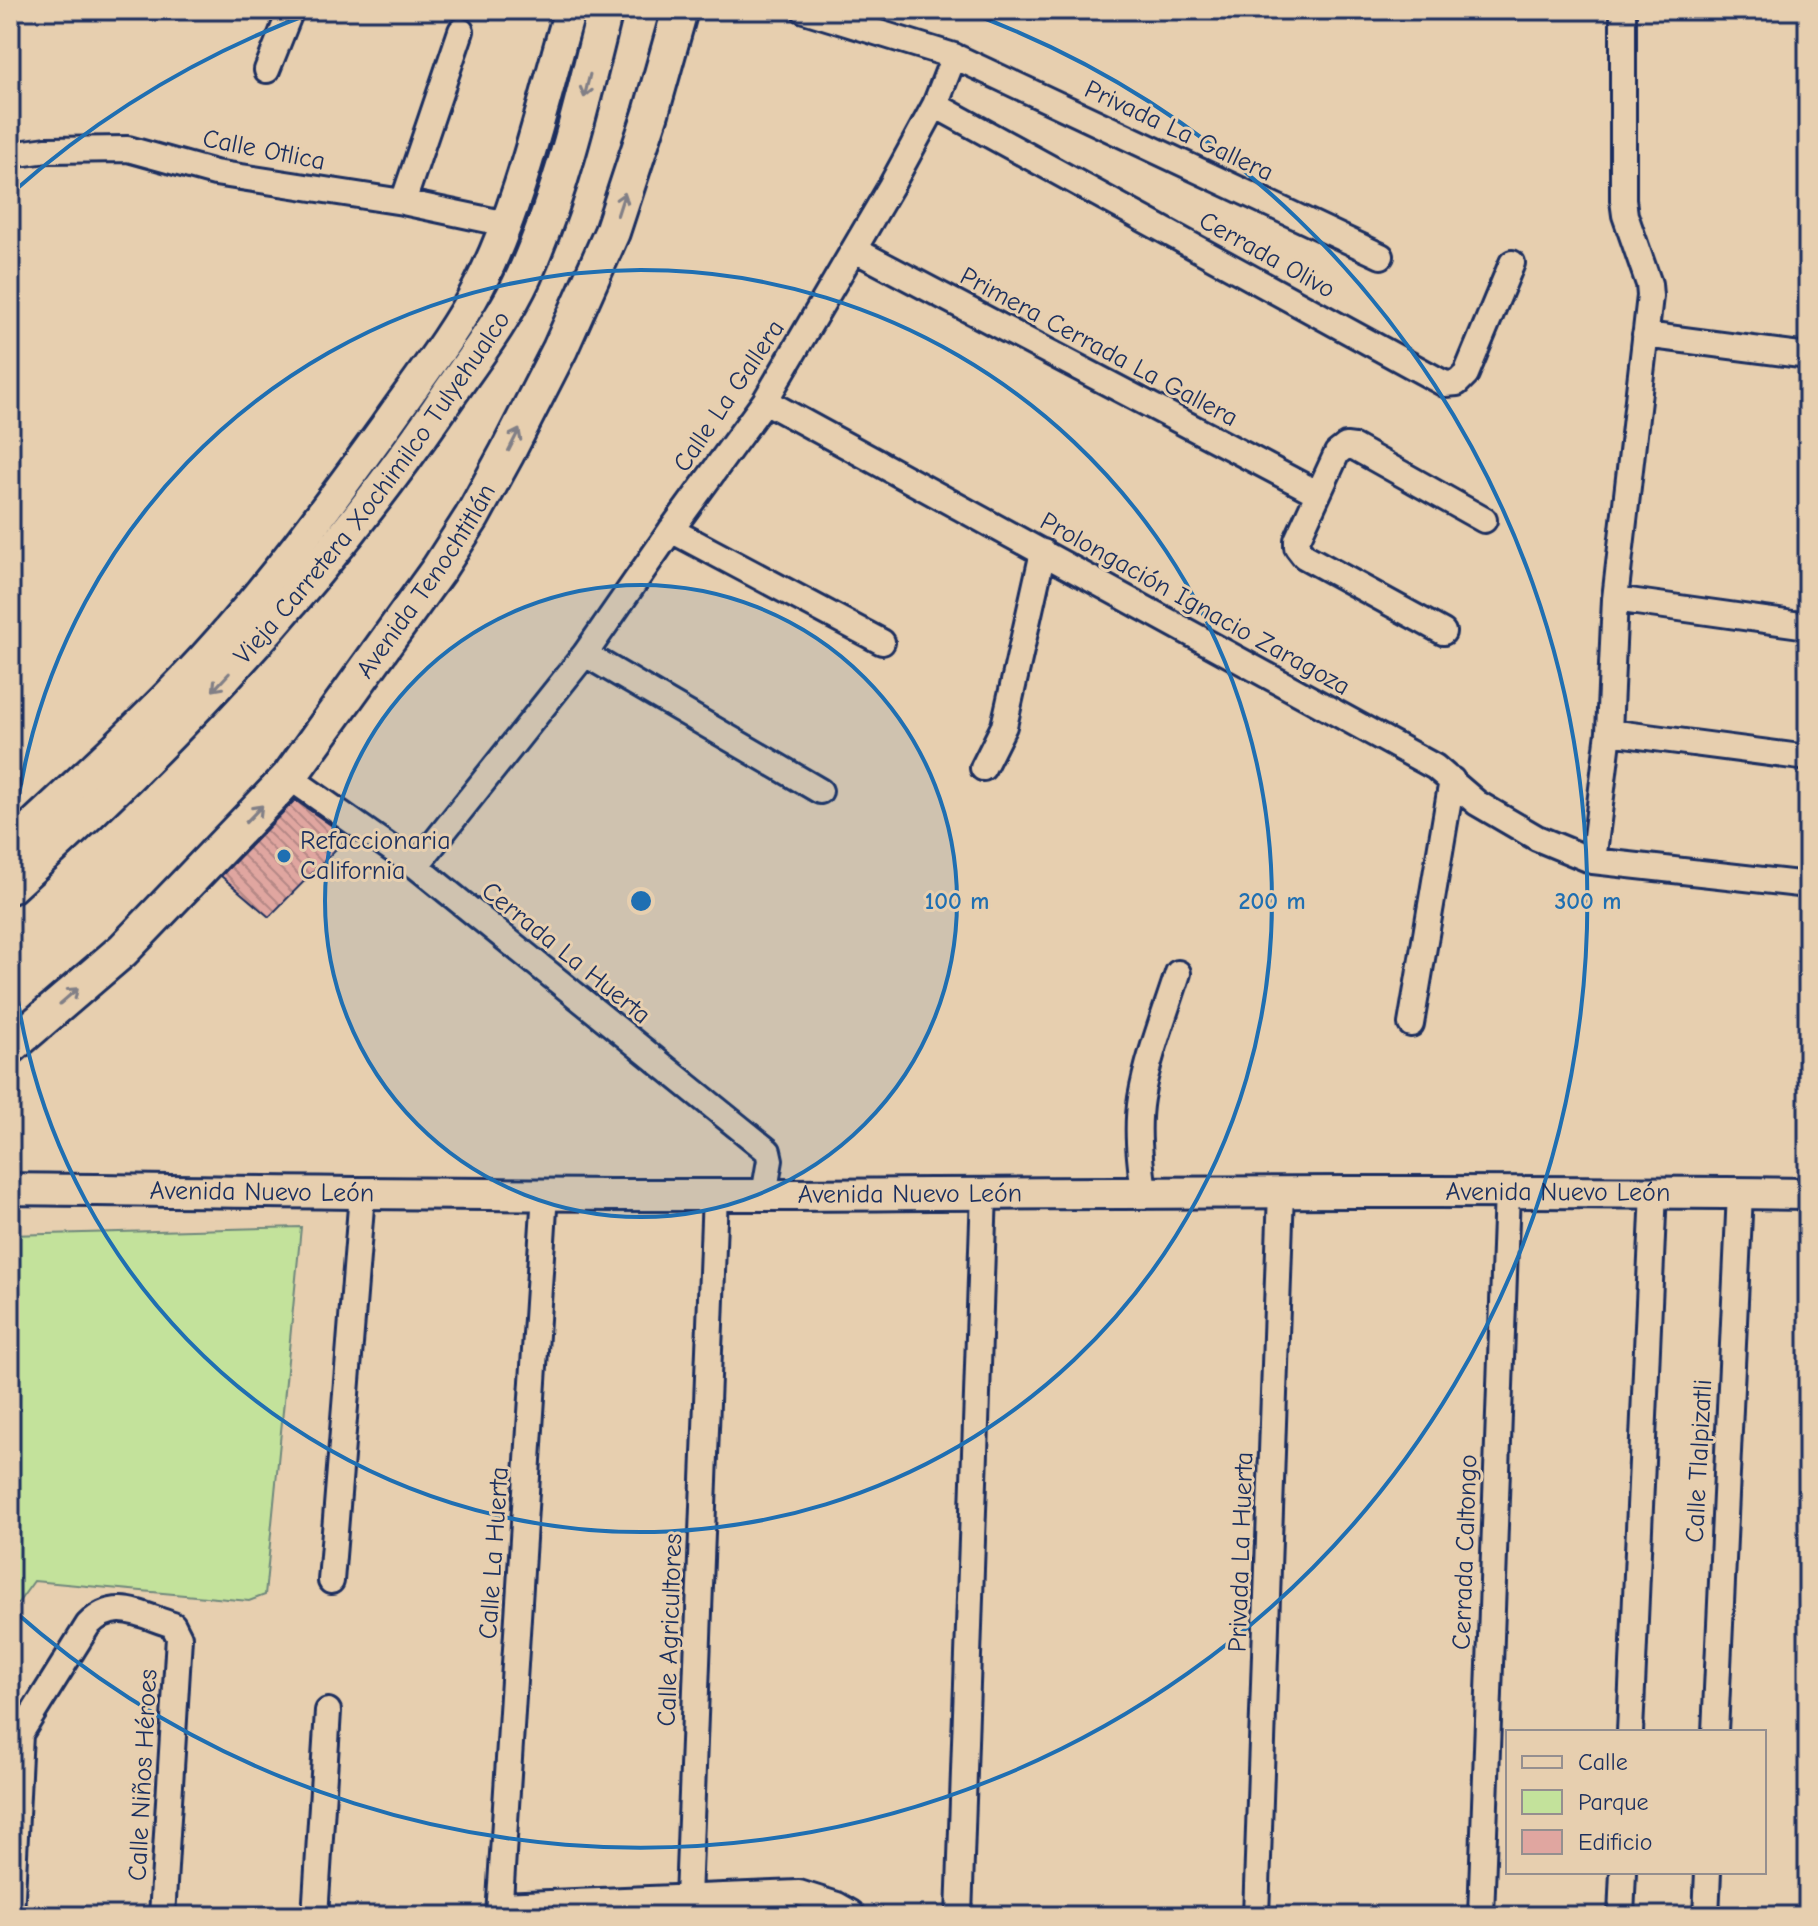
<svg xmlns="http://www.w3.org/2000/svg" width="1818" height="1926" font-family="'Comic Neue',sans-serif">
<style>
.green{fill:#c3e29b;stroke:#6f887c;stroke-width:2}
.building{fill:url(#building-back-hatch);stroke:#1b2f5e;stroke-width:2}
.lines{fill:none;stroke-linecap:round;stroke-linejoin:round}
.minor-casing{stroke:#1b2f5e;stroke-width:30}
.tertiary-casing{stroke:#1b2f5e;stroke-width:36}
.secondary-casing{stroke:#1b2f5e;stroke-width:40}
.minor{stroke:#e7cfaf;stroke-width:24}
.tertiary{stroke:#e7cfaf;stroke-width:30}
.secondary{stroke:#e7cfaf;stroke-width:34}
.oneway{stroke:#817f86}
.ring{fill:none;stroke:#1f6fb2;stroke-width:4}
.poi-dot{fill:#1f6fb2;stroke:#e7cfaf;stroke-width:3}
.labels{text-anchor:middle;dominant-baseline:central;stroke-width:6;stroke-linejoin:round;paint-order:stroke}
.street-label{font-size:26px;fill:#1b2f5e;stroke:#e7cfaf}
.poi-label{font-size:26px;fill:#1b2f5e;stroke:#e7cfaf;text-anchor:start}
.centre{fill:#1f6fb2;stroke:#e7cfaf;stroke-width:4}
.ring-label{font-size:24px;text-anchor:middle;font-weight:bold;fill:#1f6fb2;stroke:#e7cfaf;stroke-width:6;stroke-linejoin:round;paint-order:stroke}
</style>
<defs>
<pattern id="building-back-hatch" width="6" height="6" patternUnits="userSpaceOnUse" patternTransform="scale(2)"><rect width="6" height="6" fill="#e0a6a0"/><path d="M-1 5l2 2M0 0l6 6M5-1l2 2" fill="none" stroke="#b58886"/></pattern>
</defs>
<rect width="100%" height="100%" fill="#e7cfaf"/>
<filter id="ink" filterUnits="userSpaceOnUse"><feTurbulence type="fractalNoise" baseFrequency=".0125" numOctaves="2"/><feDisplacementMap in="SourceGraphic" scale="16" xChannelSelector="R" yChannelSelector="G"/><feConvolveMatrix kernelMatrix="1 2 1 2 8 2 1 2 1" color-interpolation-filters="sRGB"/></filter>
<g filter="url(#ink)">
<path class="green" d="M301 1227 265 1595 249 1601 34 1581 10 1614V1235Z"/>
<path class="building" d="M295 800 348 837 269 917 221 876Z"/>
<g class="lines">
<g class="minor-casing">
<path id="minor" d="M954 56 1381 256
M267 70 291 10
M935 105 1445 384 1457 383 1466 374 1512 263
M10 155 47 150 128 149 215 173 403 202 507 224
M403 202 461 31
M855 250 1317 493
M1645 335 1808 356
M765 401 1435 767 1477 803 1537 838 1593 861 1808 885
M671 530 882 642
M1615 599 1808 626
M1443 632 1304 556 1297 547V540L1337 453 1346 446 1354 447 1484 520
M585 654 820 791
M1609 732 1808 758
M983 768 1004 726 1043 552
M289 777 416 866 768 1151 770 1160 764 1195
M1593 861 1609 732 1615 599 1650 296 1649 284 1625 215 1623 200V10
M416 866 585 654 671 530 765 401 891 186 935 105 954 56 804 10
M1411 1024 1452 780
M1144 1192C1140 1161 1136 1129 1141 1098 1148 1056 1165 1014 1178 973
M331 1581 362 1194
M1630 1732 1654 1191
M1715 1732 1740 1193
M10 1740 20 1734 88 1625C115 1597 140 1615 173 1625L179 1637 162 1916
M688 1898 715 1194
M500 1905 799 1893 837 1905 851 1913V1916
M11 1916 20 1734
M315 1916 328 1711
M499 1916 545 1193
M959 1916 984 1192
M1256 1916 1281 1191
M1481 1916 1507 1191
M1621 1916 1623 1872
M1706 1916 1708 1872"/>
</g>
<g class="tertiary-casing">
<g id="tertiary">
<path d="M10 846C75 785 141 726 202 660 269 587 327 507 385 427 417 381 453 336 479 286 522 202 543 100 570 10"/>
<path id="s1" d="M10 1189C263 1192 516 1196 769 1195 1115 1193 1462 1190 1808 1194"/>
</g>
</g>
<g class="secondary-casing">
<g id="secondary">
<path id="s2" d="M10 886C170 743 317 587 439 409 467 367 503 322 524 276 562 191 583 100 605 10"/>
<path id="s3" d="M10 1047 123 950 289 777 438 570 472 517 507 453 560 349 612 232 651 113 680 10"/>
</g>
</g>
<use href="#minor" class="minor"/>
<use href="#tertiary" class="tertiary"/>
<use href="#secondary" class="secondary"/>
</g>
<defs><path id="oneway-shaft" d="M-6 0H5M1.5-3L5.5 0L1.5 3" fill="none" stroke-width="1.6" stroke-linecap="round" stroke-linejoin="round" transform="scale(2)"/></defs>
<g class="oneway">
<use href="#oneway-shaft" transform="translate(587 86) rotate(104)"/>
<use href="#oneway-shaft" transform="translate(621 204) rotate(-72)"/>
<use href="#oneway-shaft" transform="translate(514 440) rotate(-63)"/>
<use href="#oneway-shaft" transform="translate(221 682) rotate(133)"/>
<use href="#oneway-shaft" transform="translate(254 814) rotate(-46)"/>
<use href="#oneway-shaft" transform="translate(69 996) rotate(-41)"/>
</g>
</g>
<circle cx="641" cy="901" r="316" fill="#1f6fb2" fill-opacity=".12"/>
<g class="ring">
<circle cx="641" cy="901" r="316"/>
<path d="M10 895A631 631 0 1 1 10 907"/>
<path d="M13 192A947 947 0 0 1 317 11M965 11A947 947 0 1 1 13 1610"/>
</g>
<circle class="poi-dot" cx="284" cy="856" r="8"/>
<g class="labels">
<g class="street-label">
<text transform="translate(1179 131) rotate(25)">Privada La Gallera</text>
<text transform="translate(264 150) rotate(11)">Calle Otlica</text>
<text transform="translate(1267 255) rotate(29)">Cerrada Olivo</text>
<text transform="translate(1099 347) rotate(28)">Primera Cerrada La Gallera</text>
<text transform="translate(729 396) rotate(-56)">Calle La Gallera</text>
<text stroke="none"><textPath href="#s2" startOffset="540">Vieja Carretera Xochimilco Tulyehualco</textPath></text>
<text stroke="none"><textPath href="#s3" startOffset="628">Avenida Tenochtitlán</textPath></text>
<text transform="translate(1195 604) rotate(29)">Prolongación Ignacio Zaragoza</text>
<text transform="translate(566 953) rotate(39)">Cerrada La Huerta</text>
<text stroke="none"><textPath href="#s1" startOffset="1548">Avenida Nuevo León</textPath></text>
<text stroke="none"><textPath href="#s1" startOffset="252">Avenida Nuevo León</textPath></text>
<text stroke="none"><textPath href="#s1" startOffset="900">Avenida Nuevo León</textPath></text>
<text transform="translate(1699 1461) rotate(-87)">Calle Tlalpizatli</text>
<text transform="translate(1241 1552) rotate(-88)">Privada La Huerta</text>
<text transform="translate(1465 1552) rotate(-88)">Cerrada Caltongo</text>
<text transform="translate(494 1553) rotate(-86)">Calle La Huerta</text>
<text transform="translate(670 1630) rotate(-88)">Calle Agricultores</text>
<text transform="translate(143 1775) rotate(-87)">Calle Niños Héroes</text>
</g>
<g class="poi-label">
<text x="300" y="841">Refaccionaria<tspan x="300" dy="30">California</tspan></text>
</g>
</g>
<circle cx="641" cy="901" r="12" class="centre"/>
<g class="ring-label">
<text x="957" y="909">100 m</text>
<text x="1272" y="909">200 m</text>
<text x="1588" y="909">300 m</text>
</g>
<rect width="1818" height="1926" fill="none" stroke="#e7cfaf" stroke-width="40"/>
<rect x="20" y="20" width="1778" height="1886" fill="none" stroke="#1b2f5e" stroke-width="3" filter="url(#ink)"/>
<rect x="1506" y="1730" width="260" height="144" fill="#e7cfaf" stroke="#958f8f" stroke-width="2"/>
<rect x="1522" y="1756" width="40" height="12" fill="#e7cfaf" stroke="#958f8f" stroke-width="2"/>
<text x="1578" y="1770" font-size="24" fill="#1b2f5e">Calle</text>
<rect x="1522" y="1790" width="40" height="24" fill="#c3e29b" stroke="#958f8f" stroke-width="2"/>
<text x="1578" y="1810" font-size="24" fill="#1b2f5e">Parque</text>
<rect x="1522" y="1830" width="40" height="24" fill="#e0a6a0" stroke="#958f8f" stroke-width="2"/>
<text x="1578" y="1850" font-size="24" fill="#1b2f5e">Edificio</text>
</svg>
